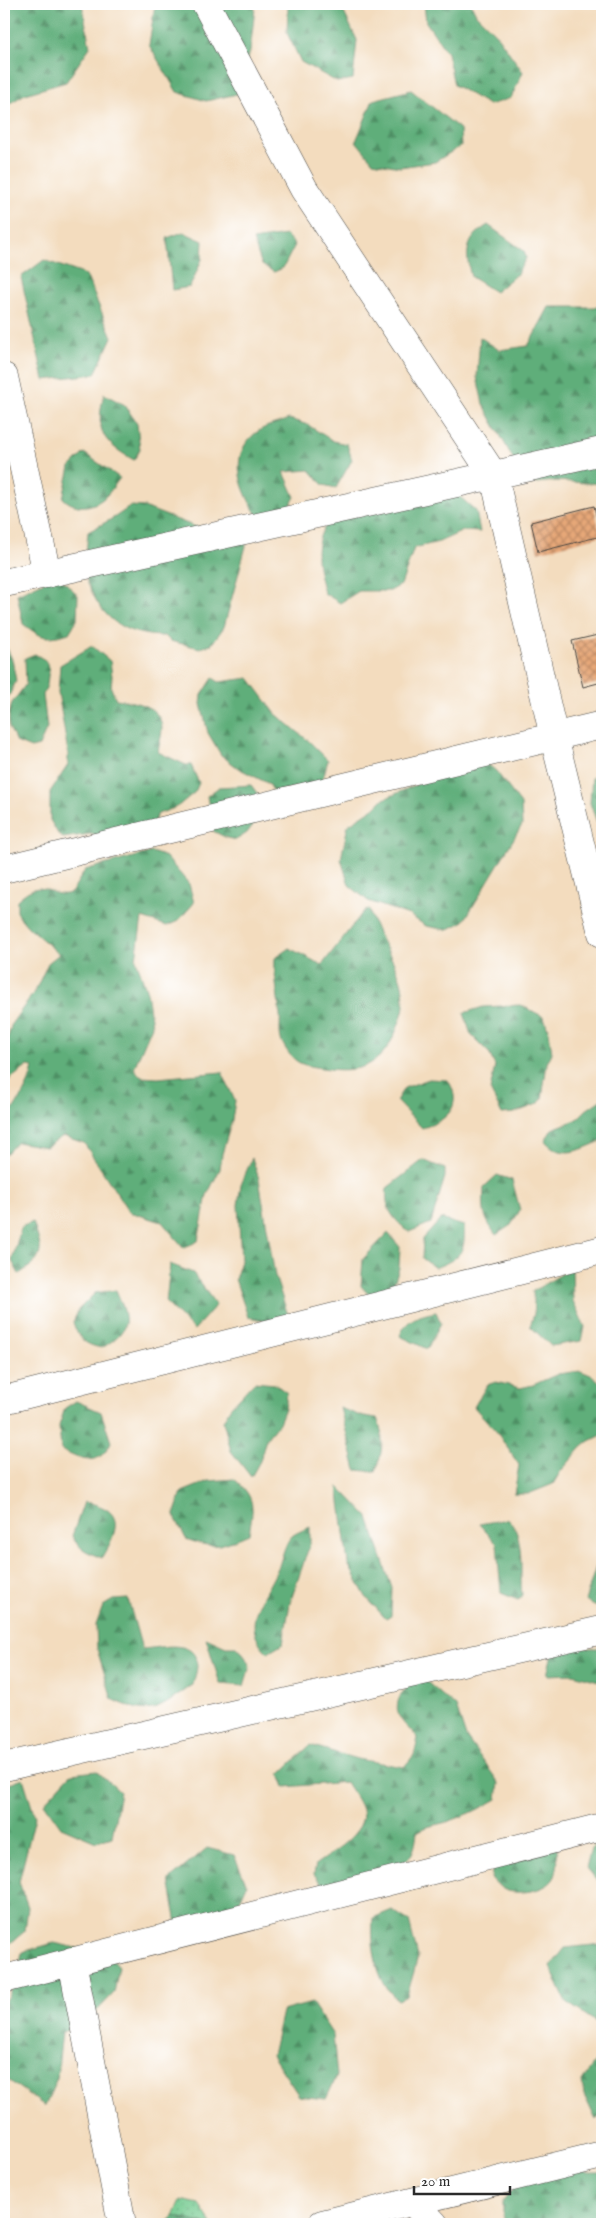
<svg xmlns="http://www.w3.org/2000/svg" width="606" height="2228" font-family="'IM FELL English',serif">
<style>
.grass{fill:url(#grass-dots);stroke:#4f7a5d}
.forest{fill:url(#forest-firs);stroke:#446c52}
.building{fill:url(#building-cross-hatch)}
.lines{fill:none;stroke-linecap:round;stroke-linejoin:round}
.minor-casing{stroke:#494641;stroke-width:29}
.minor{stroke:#fff;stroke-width:28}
</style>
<defs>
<pattern id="grass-dots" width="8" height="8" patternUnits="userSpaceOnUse" patternTransform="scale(1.25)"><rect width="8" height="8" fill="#73ca8f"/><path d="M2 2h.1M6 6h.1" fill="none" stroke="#5fa475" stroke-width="1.8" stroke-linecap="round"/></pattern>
<pattern id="forest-firs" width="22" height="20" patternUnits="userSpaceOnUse" patternTransform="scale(1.25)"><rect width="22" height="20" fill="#5eae7a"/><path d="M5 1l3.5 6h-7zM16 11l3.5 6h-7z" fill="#4e8e64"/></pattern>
<pattern id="building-cross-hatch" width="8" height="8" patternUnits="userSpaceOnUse" patternTransform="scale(1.25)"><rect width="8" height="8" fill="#e6a778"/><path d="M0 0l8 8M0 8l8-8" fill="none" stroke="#bb8863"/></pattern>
</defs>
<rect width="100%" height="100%" fill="#fff"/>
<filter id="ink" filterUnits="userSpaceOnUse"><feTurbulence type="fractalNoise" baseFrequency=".02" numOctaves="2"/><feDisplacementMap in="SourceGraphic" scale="10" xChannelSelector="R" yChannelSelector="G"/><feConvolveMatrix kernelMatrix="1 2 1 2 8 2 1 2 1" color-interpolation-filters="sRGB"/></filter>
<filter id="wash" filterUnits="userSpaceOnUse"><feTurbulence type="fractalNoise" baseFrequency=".0096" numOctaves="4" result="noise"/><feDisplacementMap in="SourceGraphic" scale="20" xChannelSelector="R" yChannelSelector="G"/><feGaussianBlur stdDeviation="1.12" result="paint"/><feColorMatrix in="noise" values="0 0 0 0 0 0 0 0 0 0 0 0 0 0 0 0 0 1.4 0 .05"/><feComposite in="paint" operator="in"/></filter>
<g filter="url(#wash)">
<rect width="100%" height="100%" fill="#f3dcbe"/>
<path class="grass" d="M181 2200 199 2204 212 2224H171Z"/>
<path class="forest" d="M4 4H82L90 47 66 82 25 94 4 107Z
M155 4H249L255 8 250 52 237 94 206 101 177 92 149 45Z
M290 4H340L357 40 353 79 337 82 301 62 287 33 288 6Z
M424 4H471L476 14 496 34 523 72 511 98 489 105 454 85 447 53 426 22Z
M411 90 460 129 461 146 435 162 400 167 373 162 356 141 373 100Z
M488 225 524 251 526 258 517 274 495 292 471 277C465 253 465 239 488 225Z
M183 232 203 241 202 259 190 287 172 290 167 238Z
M286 235 295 245 283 268 274 272 262 265 253 240Z
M44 260 86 275 112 337 95 374 44 380 21 277Z
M549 307H602V484L556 481 527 484 483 404 477 377 480 337 499 350 528 346Z
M104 394 125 405 137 424 140 449 134 460C101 442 95 430 104 394Z
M289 419 308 425 333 441 347 444 352 460 336 488 323 485 310 470 284 472 295 497 280 523 259 518C241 491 225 453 260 430 268 425 280 423 289 419Z
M84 453 120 478C115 484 110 493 104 498 92 508 75 510 63 498L70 467Z
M459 496 476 511 480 532 463 531 439 542 414 548 401 585 390 591H359L340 603 324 593C317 566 311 546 328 521Z
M131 506 144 507 196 527 246 534V546L224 627 211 645 200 648 170 641 165 636C131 636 106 624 92 592 90 588 87 583 86 578 84 564 87 546 88 532L115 517Z
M58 575 78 595 77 620 69 633C45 640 42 638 23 624L17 594Z
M4 642 12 659 16 681 9 696H4Z
M92 646 110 661 112 676 111 688 116 699C134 702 161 705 162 728 162 736 159 744 158 752L186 765H191L199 783 195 792 177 807 158 814 150 828 103 837 90 834 63 838 58 834 50 820V792L68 765V753L58 692 60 665Z
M35 654 45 660 49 667 47 685 43 695 47 728 39 746 31 748 16 742 9 727V715L12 703 26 684 25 658Z
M213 678 219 682 249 678 276 714 310 742 328 760 322 782 274 792 269 784 238 768 221 755 208 733 201 704 202 695Z
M485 762 496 771 521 804 522 825 464 921 447 930 426 926 409 915 368 901 349 885 341 859 348 825 374 808 382 800 424 781Z
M592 777 602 779V837L590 803Z
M251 785 260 797 261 814 247 833 236 840 227 838 213 831 207 796 219 787Z
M152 852 166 857 189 884 194 903 178 921 167 926 142 918 136 959 147 992 152 1026 134 1068 141 1077 158 1078 222 1072 235 1101 232 1120 222 1154 220 1169 207 1195 198 1241 184 1248 162 1222 129 1212 84 1143 63 1136 46 1147 17 1142 4 1156V1121L6 1120C17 1103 30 1087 33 1067L28 1066 6 1082 4 1052 12 1023 35 991 48 963 59 954 28 927 17 914V900C45 874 47 900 71 893L85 870Z
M369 909C377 941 403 966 404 1000 405 1010 400 1020 397 1029 382 1066 360 1074 322 1068 301 1065 294 1064 283 1044 278 1037 281 1023 280 1015 278 995 274 978 275 958L289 948 322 965 363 912Z
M521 1005 544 1017 549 1032 552 1053 547 1063 542 1099 538 1104 514 1113 502 1114 490 1090 495 1066 489 1053 471 1035 464 1013 483 1007Z
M429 1079 448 1080C464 1106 447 1121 422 1128L396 1101 404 1088Z
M602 1099V1141C580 1149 564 1161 545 1141L552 1129 576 1120 586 1110Z
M252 1158 259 1179 275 1276 288 1315 282 1324 248 1317 235 1279 241 1261 238 1205 241 1184Z
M423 1160 445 1169V1177L431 1223 409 1232C394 1220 384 1209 387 1188Z
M497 1175 512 1180 520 1210 511 1225 496 1235C482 1216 483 1210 484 1187Z
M441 1219 464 1226C466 1254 459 1258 435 1268L422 1258 423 1239Z
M33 1222C42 1251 47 1256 19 1274L12 1261 21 1227Z
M388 1233 400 1247 399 1268 394 1283 370 1296 361 1286 363 1259Z
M170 1264 193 1273 216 1305 194 1330 166 1303Z
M572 1268 573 1301 585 1327 582 1341 551 1346 530 1326 534 1314 533 1291Z
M116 1290C129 1320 132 1329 102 1348 85 1345 78 1339 73 1322L79 1309 95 1293Z
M436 1312 441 1323 427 1349 400 1336C405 1319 420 1315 436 1312Z
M581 1371 593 1376 602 1384V1435L586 1443 561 1471 553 1484 528 1494H514L519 1465 496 1431 474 1407 487 1385 496 1382 520 1388 533 1385 558 1374Z
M254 1382 275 1384 287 1393 285 1408 279 1423 266 1439 260 1461 251 1477 231 1451 223 1421 230 1408Z
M76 1401 101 1412 111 1442C99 1468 82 1461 61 1450L59 1426 65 1408Z
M340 1408 358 1415 377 1418C385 1436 382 1454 376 1472L356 1470Z
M234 1479C257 1498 253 1508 249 1534 220 1546 216 1550 186 1539L174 1515 182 1492 209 1481Z
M338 1486 368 1517 392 1588 391 1616 386 1619 366 1597 348 1564Z
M84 1502C126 1509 119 1529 102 1558 89 1553 78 1549 72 1536Z
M508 1519C526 1537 519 1571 522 1595L518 1600 501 1593 497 1544 479 1524Z
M310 1527V1544L290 1603 283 1644 268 1653C238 1625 264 1598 277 1570 282 1560 283 1548 290 1538 294 1533 304 1530 310 1527Z
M602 1562V1610L585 1601 597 1563Z
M128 1599 142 1649C160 1648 197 1637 197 1666 197 1672 194 1679 193 1685 158 1709 153 1719 112 1699L97 1649 96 1625 103 1606 113 1600Z
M206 1638 226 1647H236L243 1653 250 1666 244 1686 220 1684Z
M575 1643 588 1648H602V1682L573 1674 547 1675 552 1653Z
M420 1676 456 1707 466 1737 499 1783 497 1799C482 1808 467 1815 450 1821 438 1825 428 1825 417 1832 416 1840 415 1851 409 1858 391 1880 355 1886 329 1894L314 1874 316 1864C330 1854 369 1831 362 1810 359 1800 351 1791 346 1782L285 1787 280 1774 310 1745 357 1759 404 1767 414 1755 418 1738C412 1732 402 1723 399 1716 392 1698 408 1685 420 1676Z
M97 1771 120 1792 112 1837 96 1842 61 1827 44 1803 71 1774Z
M23 1778 35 1817 19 1882 28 1907 25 1931 5 1948 4 1785Z
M602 1838V1882L595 1879 586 1868 591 1848Z
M556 1839C557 1852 560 1866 554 1878 548 1891 515 1896 503 1889 499 1887 495 1882 491 1878L495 1853Z
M207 1848 234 1855 247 1885 238 1905 178 1929 169 1880Z
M392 1910 409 1921 418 1957 407 1996 398 2000C375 1982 371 1945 373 1918Z
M54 1943 108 1955 119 1967 114 1993 93 2015 62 2032 57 2078 45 2106 4 2077V2002L17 1981 22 1952Z
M602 1944V2026L566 2002 550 1967 565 1948Z
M312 2003 333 2035 337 2076 326 2099 299 2096 272 2055 282 2011Z
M602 2051V2117L596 2120 584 2095 582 2082Z
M534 2161 588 2172H602V2224H503V2202Z
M174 2216 205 2224H166Z"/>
<g id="blocks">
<path class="building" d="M594 506 601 536 538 552 531 522Z
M602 634V682L583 687 572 641Z"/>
</g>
</g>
<g filter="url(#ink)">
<use href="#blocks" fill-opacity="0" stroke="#494641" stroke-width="1"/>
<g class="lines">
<g class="minor-casing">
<path id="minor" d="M206 4 304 189 494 476 554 737 602 933
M4 377 47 574
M4 583 602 451
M4 869 602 725
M4 1400 602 1250
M4 1767 602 1630
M72 1961 122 2224
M4 1979 602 1827
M413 2202 434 2224
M322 2224 602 2155"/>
</g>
<use href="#minor" class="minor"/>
</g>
</g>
<rect width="606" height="2228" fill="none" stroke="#fff" stroke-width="20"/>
<path d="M414 2186v8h96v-8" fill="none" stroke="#2b2b2b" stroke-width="2.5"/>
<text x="421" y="2186" font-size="15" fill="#2b2b2b" stroke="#ffffff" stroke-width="4" paint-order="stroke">20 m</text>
</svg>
